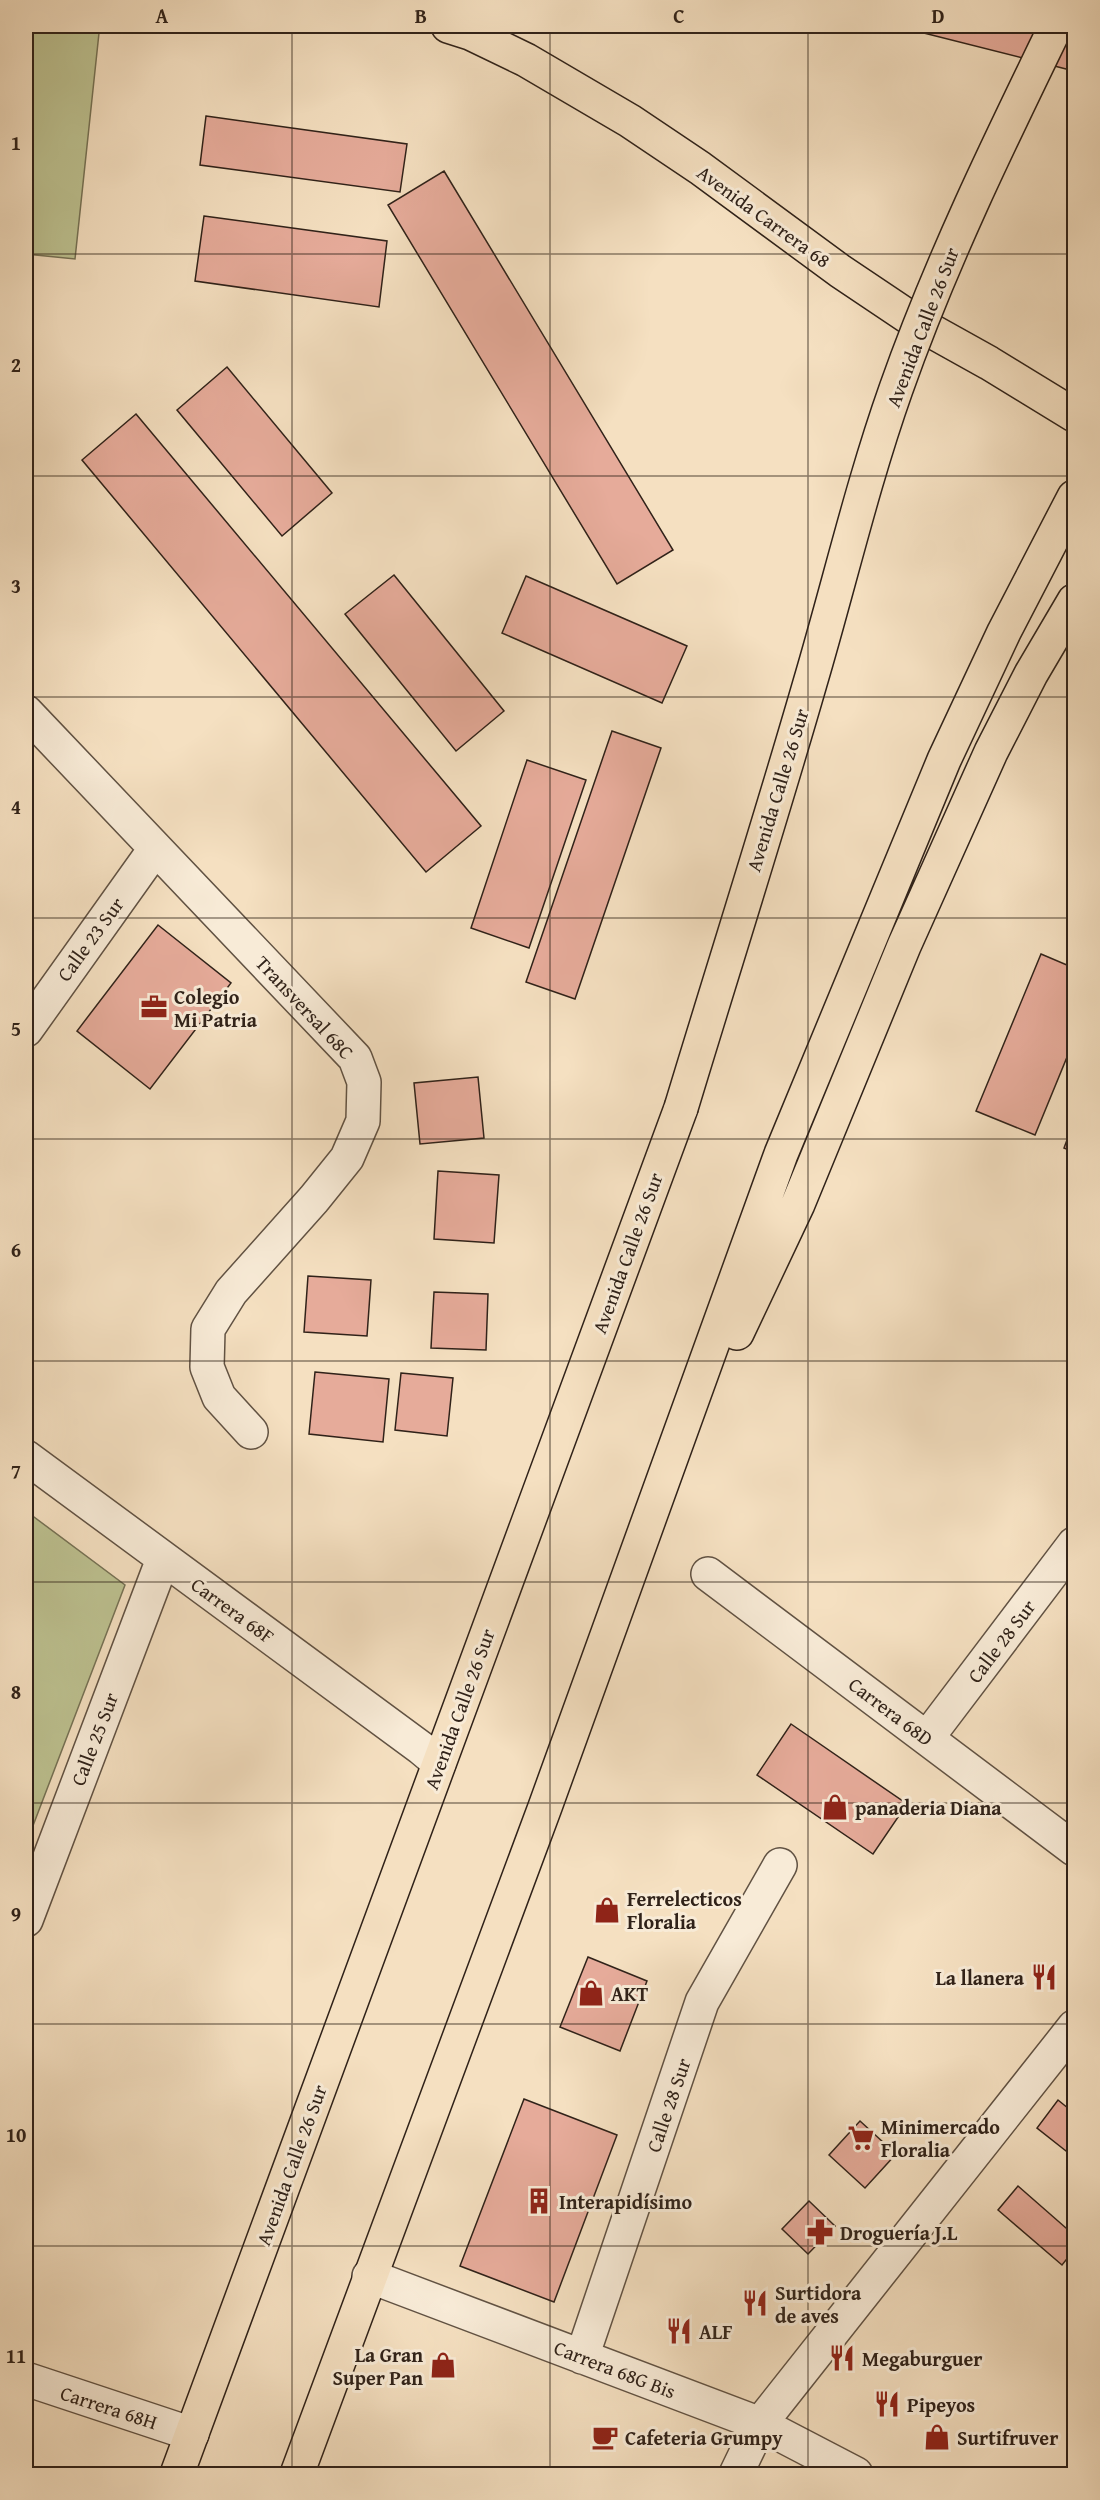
<svg xmlns="http://www.w3.org/2000/svg" width="1100" height="2500" font-family="'Gentium Book Plus',serif">
<style>
.green{fill:#bdc291;stroke:#767255;stroke-width:1.5}
.building{fill:#e6ab9a;stroke:#302219;stroke-width:1.5}
.lines{fill:none;stroke-linecap:round;stroke-linejoin:round}
.minor-casing{stroke:#615243;stroke-width:36}
.major-casing{stroke:#302219;stroke-width:36}
.minor{stroke:#f8ebd7;stroke-width:33}
.major{stroke:#f5e0c1;stroke-width:33}
.major-bridge-casing{stroke:#302219;stroke-width:36;stroke-linecap:butt}
.major-bridge{stroke:#f5e0c1;stroke-width:33}
.grid{fill:none;stroke:#302219;stroke-width:1.5;stroke-opacity:0.55}
.labels{text-anchor:middle;dominant-baseline:central;stroke-width:6;stroke-linejoin:round;paint-order:stroke}
.street-label{font-size:20px;fill:#302219;stroke:#f8ebd7}
.poi-label{font-size:20px;font-weight:bold;fill:#302219;stroke:#f8ebd7;text-anchor:start}
.neatline{fill:none;stroke:#302219;stroke-width:2}
.grid-label{font-size:20px;text-anchor:middle;font-weight:bold;fill:#302219}
</style>
<rect width="100%" height="100%" fill="#f5e0c1"/>
<filter id="stains"><feTurbulence type="fractalNoise" baseFrequency=".00333" numOctaves="4"/><feColorMatrix values="0 0 0 0 .2 0 0 0 0 .09 0 0 0 0 .02 0 0 0 .5 -.17"/></filter>
<radialGradient id="worn" r=".72"><stop offset=".6" stop-color="#630" stop-opacity="0"/><stop offset="1" stop-color="#630" stop-opacity=".3"/></radialGradient>
<path class="green" d="M26 26 99 33 75 259 26 254Z
M26 1511 125 1585 26 1844Z"/>
<path class="building" d="M896 26H1074V71Z
M206 116 407 144 400 192 200 165Z
M444 171 673 550 617 584 388 205Z
M204 216 387 241 379 307 195 281Z
M227 367 332 493 282 536 177 410Z
M136 414 481 826 426 872 82 460Z
M394 575 504 711 456 751 345 614Z
M526 576 687 646 662 703 502 633Z
M612 731 661 748 575 999 526 982Z
M527 760 586 780 529 948 471 928Z
M158 925 231 983 150 1089 77 1031Z
M1041 954 1074 968V1040L1035 1135 976 1111Z
M478 1077 484 1138 420 1144 414 1083Z
M1074 1121V1152L1064 1148Z
M438 1171 499 1175 494 1243 434 1239Z
M308 1276 371 1280 367 1336 304 1332Z
M434 1292 488 1294 486 1350 431 1348Z
M315 1372 389 1379 383 1442 309 1434Z
M401 1373 453 1378 447 1436 395 1430Z
M791 1724 907 1804 873 1854 757 1775Z
M588 1957 647 1981 620 2051 560 2027Z
M524 2099 617 2135 554 2302 460 2266Z
M1058 2100 1074 2113V2139L1066 2151 1037 2128Z
M860 2121 896 2154 865 2188 829 2155Z
M1018 2186 1074 2235V2250L1062 2265 998 2210Z
M809 2201 835 2226 808 2254 782 2229Z"/>
<g class="lines">
<g class="minor-casing">
<path id="minor" d="M26 712 355 1058 364 1082 363 1121 347 1158 314 1199 231 1292 208 1329 207 1367 219 1397 251 1432
M26 1030 155 849
M26 1457 421 1748 439 1763
M708 1574 1074 1849
M927 1738 1074 1544
M26 1920 163 1559
M369 2276 760 2424 856 2474
M582 2357 702 2002 780 1865
M26 2379 192 2434
M736 2474 760 2424 1074 2027"/>
</g>
<g class="major-casing">
<path id="major" d="M448 26 470 33 526 60 630 121 700 168 840 271 919 324 989 363 1074 415
M737 1333 798 1204 904 946 991 752 1031 674 1074 601
M177 2474 681 1108
M297 2474 545 1807 781 1154 944 760 1004 632 1074 497"/>
</g>
<use href="#minor" class="minor"/>
<use href="#major" class="major"/>
<g class="major-bridge-casing">
<path id="major-bridge" d="M681 1108C724 966 769 825 810 683 839 585 862 485 896 389 940 264 998 145 1056 26"/>
</g>
<use href="#major-bridge" class="major-bridge"/>
</g>
<path class="grid" d="M292 26V2474M550 26V2474M808 26V2474M26 254H1074M26 476H1074M26 697H1074M26 918H1074M26 1139H1074M26 1361H1074M26 1582H1074M26 1803H1074M26 2024H1074M26 2246H1074"/>
<defs>
<g id="office-bare" transform="scale(2.07)"><path d="M-6-3h4V-5.5h4V-3h4V5H-6ZM-1-4.5V-3h2v-1.5ZM-6 0V1H6V0Z" fill="#8f2418" stroke="#f8ebd7" stroke-width="2.5" paint-order="stroke"/></g>
<g id="shop-bare" transform="scale(2.07)"><path d="M-5-2.5h2.3a2.7 3.5 0 0 1 5.4 0H5L5.5 6h-11ZM-1.5-2.5h3a1.5 2.3 0 0 0-3 0Z" fill="#8f2418" stroke="#f8ebd7" stroke-width="2.5" paint-order="stroke"/></g>
<g id="restaurant-bare" transform="scale(2.07)"><path d="M-5-6h1v4h1v-4h1v4h1v-4h1v5L-1.5 .5V6h-2V.5L-5-1ZM5-6V6H3V1.5H1.5Q1.5-4 5-6Z" fill="#8f2418" stroke="#f8ebd7" stroke-width="2.5" paint-order="stroke"/></g>
<g id="supermarket-bare" transform="scale(2.07)"><path d="M-6-5.5h2.5l.6 2H6L4.5 2H-2.5L-4.4-4H-6ZM-1.5 3.2a1.3 1.3 0 1 0 .1 0ZM3 3.2a1.3 1.3 0 1 0 .1 0Z" fill="#8f2418" stroke="#f8ebd7" stroke-width="2.5" paint-order="stroke"/></g>
<g id="building-bare" transform="scale(2.07)"><path d="M-4-6H4V6H1V3H-1V6H-4ZM-2.5-4.3h1.7v1.8h-1.7ZM.8-4.3h1.7v1.8H.8ZM-2.5-1h1.7V.8h-1.7ZM.8-1h1.7V.8H.8Z" fill="#8f2418" stroke="#f8ebd7" stroke-width="2.5" paint-order="stroke"/></g>
<g id="pharmacy-bare" transform="scale(2.07)"><path d="M-2-6h4v4h4v4h-4v4h-4v-4h-4v-4h4Z" fill="#8f2418" stroke="#f8ebd7" stroke-width="2.5" paint-order="stroke"/></g>
<g id="cafe-bare" transform="scale(2.07)"><path d="M-5.5-4.5H6V0H3Q3 3.5 0 3.5H-2.5Q-5.5 3.5-5.5 0ZM3-3.2v2h1.7v-2ZM-6 4.5H4V6H-6Z" fill="#8f2418" stroke="#f8ebd7" stroke-width="2.5" paint-order="stroke"/></g>
</defs>
<g fill-rule="evenodd">
<use href="#office-bare" x="154" y="1007"/>
<use href="#shop-bare" x="835" y="1807"/>
<use href="#shop-bare" x="607" y="1910"/>
<use href="#restaurant-bare" x="1044" y="1977"/>
<use href="#shop-bare" x="591" y="1993"/>
<use href="#supermarket-bare" x="861" y="2138"/>
<use href="#building-bare" x="539" y="2201"/>
<use href="#pharmacy-bare" x="820" y="2232"/>
<use href="#restaurant-bare" x="755" y="2303"/>
<use href="#restaurant-bare" x="679" y="2331"/>
<use href="#restaurant-bare" x="842" y="2358"/>
<use href="#shop-bare" x="443" y="2365"/>
<use href="#restaurant-bare" x="887" y="2404"/>
<use href="#cafe-bare" x="605" y="2437"/>
<use href="#shop-bare" x="937" y="2437"/>
</g>
<g class="labels">
<g class="street-label">
<text transform="translate(764 216) rotate(36)">Avenida Carrera 68</text>
<text transform="translate(922 327) rotate(-69)">Avenida Calle 26 Sur</text>
<text transform="translate(777 790) rotate(-73)">Avenida Calle 26 Sur</text>
<text transform="translate(90 939) rotate(-54)">Calle 23 Sur</text>
<text transform="translate(305 1007) rotate(47)">Transversal 68C</text>
<text transform="translate(627 1253) rotate(-70)">Avenida Calle 26 Sur</text>
<text transform="translate(233 1610) rotate(36)">Carrera 68F</text>
<text transform="translate(1001 1641) rotate(-53)">Calle 28 Sur</text>
<text transform="translate(459 1709) rotate(-70)">Avenida Calle 26 Sur</text>
<text transform="translate(891 1711) rotate(37)">Carrera 68D</text>
<text transform="translate(94 1739) rotate(-69)">Calle 25 Sur</text>
<text transform="translate(668 2105) rotate(-71)">Calle 28 Sur</text>
<text transform="translate(291 2165) rotate(-70)">Avenida Calle 26 Sur</text>
<text transform="translate(615 2369) rotate(21)">Carrera 68G Bis</text>
<text transform="translate(109 2407) rotate(18)">Carrera 68H</text>
</g>
<g class="poi-label">
<text x="174" y="996">Colegio<tspan x="174" dy="23">Mi Patria</tspan></text>
<text x="855" y="1807">panaderia Diana</text>
<text x="627" y="1898">Ferrelecticos<tspan x="627" dy="23">Floralia</tspan></text>
<text x="1024" y="1977" text-anchor="end">La llanera</text>
<text x="611" y="1993">AKT</text>
<text x="881" y="2126">Minimercado<tspan x="881" dy="23">Floralia</tspan></text>
<text x="559" y="2201">Interapidísimo</text>
<text x="840" y="2232">Droguería J.L</text>
<text x="775" y="2292">Surtidora<tspan x="775" dy="23">de aves</tspan></text>
<text x="699" y="2331">ALF</text>
<text x="423" y="2354" text-anchor="end">La Gran<tspan x="423" dy="23">Super Pan</tspan></text>
<text x="862" y="2358">Megaburguer</text>
<text x="907" y="2404">Pipeyos</text>
<text x="625" y="2437">Cafeteria Grumpy</text>
<text x="957" y="2437">Surtifruver</text>
</g>
</g>
<rect width="1100" height="2500" fill="none" stroke="#f5e0c1" stroke-width="66"/>
<rect x="33" y="33" width="1034" height="2434" class="neatline"/>
<g class="grid-label">
<text x="162" y="23">A</text>
<text x="421" y="23">B</text>
<text x="679" y="23">C</text>
<text x="938" y="23">D</text>
<text x="16" y="150">1</text>
<text x="16" y="372">2</text>
<text x="16" y="593">3</text>
<text x="16" y="814">4</text>
<text x="16" y="1036">5</text>
<text x="16" y="1257">6</text>
<text x="16" y="1478">7</text>
<text x="16" y="1699">8</text>
<text x="16" y="1921">9</text>
<text x="16" y="2142">10</text>
<text x="16" y="2363">11</text>
</g>
<rect width="100%" height="100%" filter="url(#stains)"/>
<rect width="100%" height="100%" fill="url(#worn)"/>
</svg>
